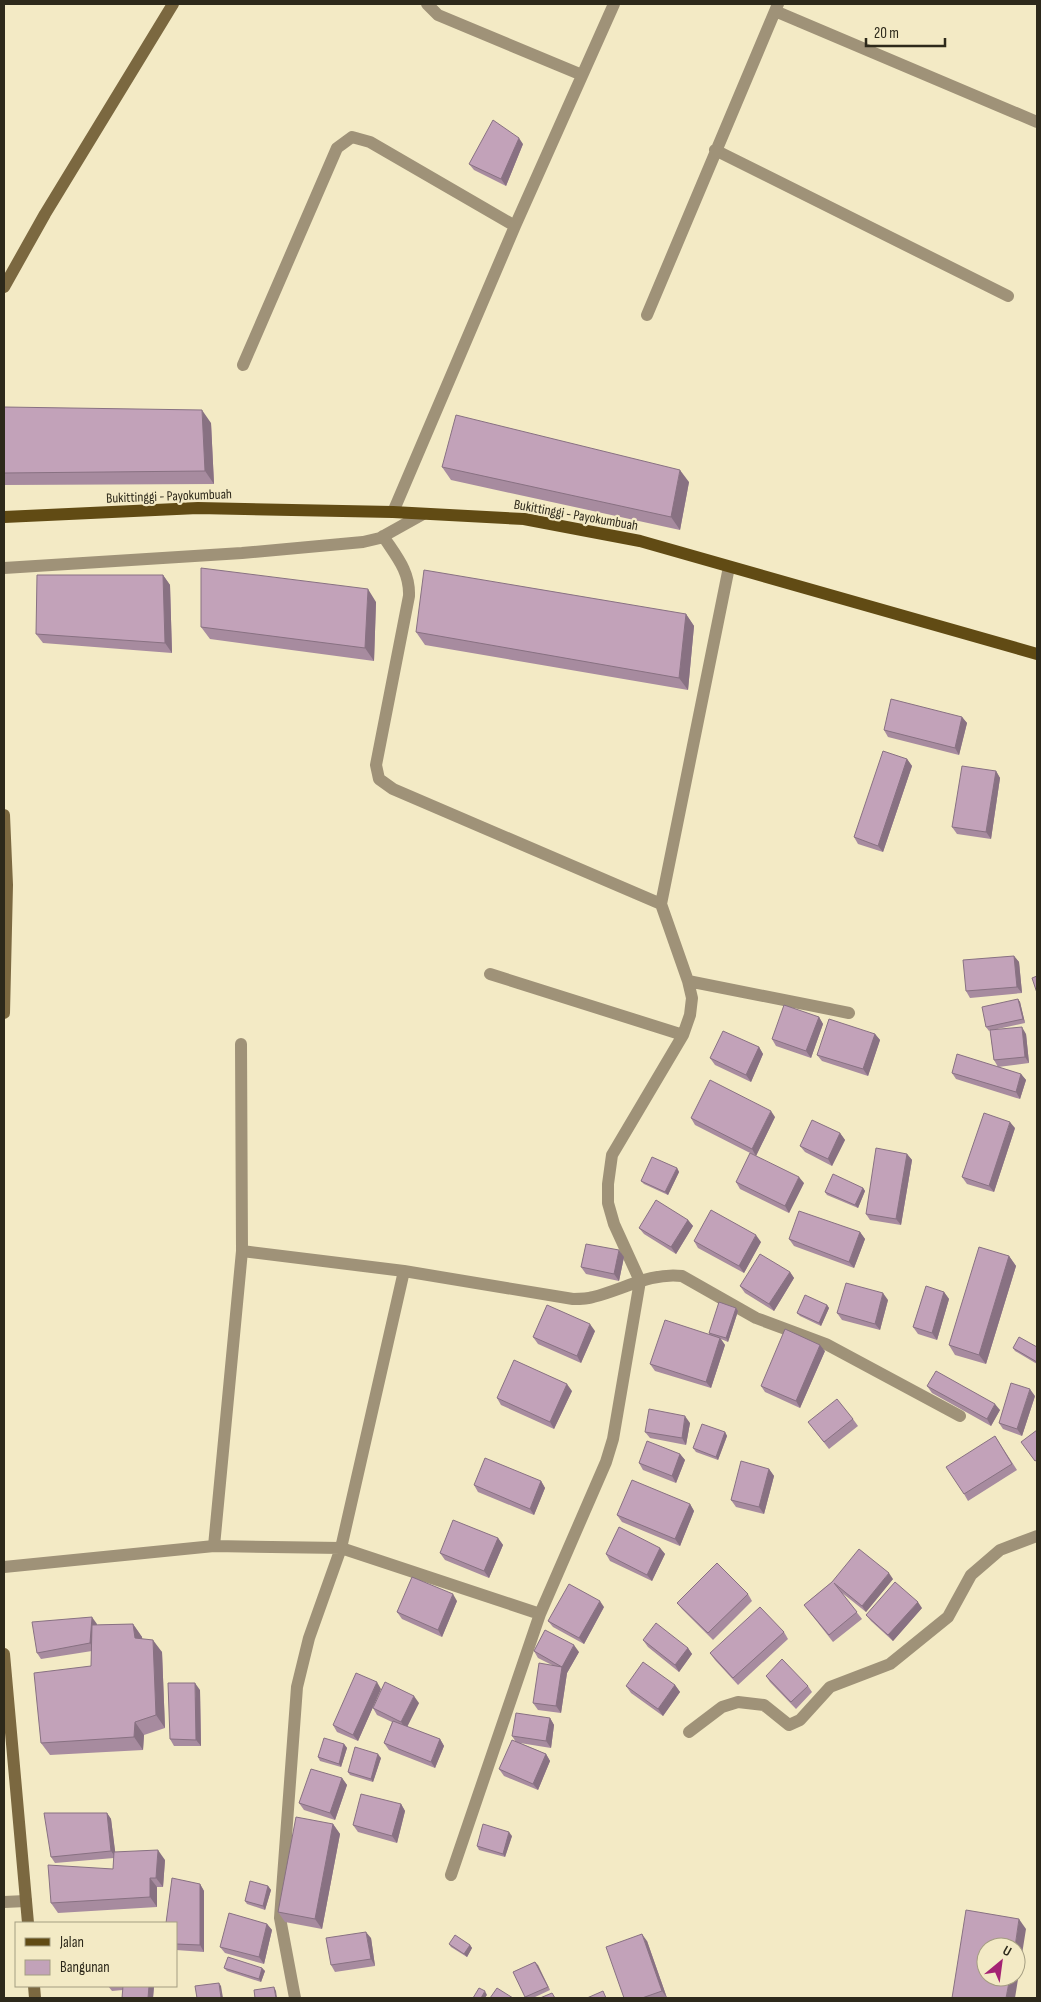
<svg xmlns="http://www.w3.org/2000/svg" width="1041" height="2002" font-family="'Sofia Sans Condensed',sans-serif">
<style>
.lines{fill:none;stroke-linecap:round;stroke-linejoin:round}
.street{stroke:#9f9278;stroke-width:12}
.secondary{stroke:#7b6840;stroke-width:12}
.primary{stroke:#614b14;stroke-width:12}
.wall{fill:#a78b9f}
.shaded-wall{fill:#887182}
.building{fill:#c2a2b9;stroke:#887182}
.labels{text-anchor:middle;dominant-baseline:central;stroke-width:4.5;stroke-linejoin:round;paint-order:stroke}
.street-label{font-size:14px;fill:#2d291b;stroke:#f3eac5}
</style>
<rect width="100%" height="100%" fill="#f3eac5"/>
<g class="lines">
<path class="street" d="M427 4 438 15 582 75
M775 11 1037 122
M715 150 1008 296
M647 315 778 4
M243 365 337 148 352 137 370 142 515 226
M393 512 515 226 614 4
M383 536C396 556 410 571 409 596L376 765 379 779 393 789 661 904
M4 568 242 553 363 542 380 538 423 514
M490 974 683 1035
M688 981 849 1013
M242 1251 404 1271 573 1299C580 1299 587 1299 593 1297 622 1290 651 1272 682 1276L756 1318 826 1344 960 1416
M214 1546 242 1251 241 1044
M4 1567 214 1546 341 1548 540 1614
M689 1732 722 1707 738 1702 764 1705 789 1725 800 1720 830 1687 890 1664 948 1617 971 1575 1000 1550 1037 1536
M451 1875 540 1614 606 1462 613 1439 640 1281 614 1224 608 1203V1184L612 1155 683 1035 690 1015 692 998 688 981 661 904 729 567
M4 1902 26 1901
M295 1998 280 1918 297 1687 309 1638 341 1548 404 1271"/>
<path class="secondary" d="M4 287 45 214 173 4
M4 815 7 885 4 1013
M4 1654 28 1923
M34 1986 35 1998"/>
<path class="primary" d="M4 517 198 508 393 512 524 519 640 541 1037 654"/>
</g>
<path class="wall" d="M523 144 506 186 474 170 469 164Z
M4 407 211 423 214 484 4 485Z
M442 467 689 482 680 530 451 480Z
M163 575 170 585 172 653 43 643 36 634Z
M376 602 374 661 210 639 201 627Z
M686 614 694 626 688 690 425 645 416 632Z
M962 717 967 723 959 755 888 737 884 730Z
M907 759 912 766 883 852 858 844 854 837Z
M996 771 1000 778 991 839 957 834 952 827Z
M1014 956 1019 962 1022 993 970 998 966 991Z
M1018 999 1020 1002 1025 1023 993 1030 1026 1034 1029 1063 998 1067 994 1060 990 1030 989 1031 986 1027Z
M819 1017 823 1024 811 1058 776 1046 772 1039Z
M875 1034 880 1040 868 1076 822 1061 817 1055Z
M759 1047 763 1054 751 1082 715 1065 710 1058Z
M952 1073 1021 1074 1026 1080 1020 1099 956 1079Z
M775 1117 756 1156 695 1125 691 1118Z
M1015 1128 994 1192 967 1184 962 1177Z
M840 1133 845 1140 832 1166 805 1152 800 1146Z
M907 1154 912 1160 901 1225 870 1220 866 1214Z
M677 1168 679 1172 668 1195 644 1184 641 1181Z
M736 1182 804 1183 789 1213 740 1189Z
M863 1188 865 1191 858 1208 827 1195 825 1192Z
M688 1220 693 1226 676 1254 644 1234 639 1228Z
M860 1232 865 1239 854 1268 794 1246 789 1239Z
M694 1241 761 1242 744 1273 698 1248Z
M1009 1256 1016 1266 986 1364 955 1355 949 1345Z
M624 1257 619 1281 586 1274 581 1267Z
M790 1272 794 1278 774 1311 745 1293 740 1286Z
M944 1292 949 1299 937 1340 918 1334 913 1327Z
M888 1300 880 1330 842 1320 837 1313Z
M827 1305 829 1308 821 1326 800 1316 797 1313Z
M736 1308 738 1311 728 1342 721 1339 725 1345 711 1388 655 1371 650 1364 710 1335 709 1333Z
M595 1331 581 1363 538 1344 533 1337Z
M1037 1347V1364L1015 1351 1013 1348Z
M825 1351 800 1408 765 1392 761 1386Z
M927 1386 1000 1410 991 1426 932 1393Z
M572 1391 554 1429 501 1405 497 1398Z
M1035 1396 1022 1436 1003 1429 999 1423Z
M853 1419 858 1426 829 1449 808 1422Z
M690 1423 686 1445 650 1438 645 1432Z
M725 1432 727 1436 718 1460 696 1452 693 1448Z
M995 1436 1017 1470 968 1501 964 1494Z
M680 1454 685 1460 676 1483 643 1470 639 1463Z
M769 1469 774 1476 764 1514 736 1507 731 1500Z
M541 1481 545 1488 534 1515 478 1492 474 1485Z
M690 1504 694 1511 680 1546 622 1522 617 1515Z
M498 1538 503 1545 489 1578 445 1560 440 1553Z
M660 1548 665 1554 652 1581 610 1561 606 1554Z
M893 1579 866 1612 841 1592 862 1619 833 1642 804 1605 832 1582Z
M748 1594 752 1601 713 1640 682 1609 677 1603Z
M457 1601 442 1637 402 1619 397 1612Z
M604 1607 584 1644 553 1627 548 1621Z
M922 1608 893 1641 871 1621 866 1615Z
M97 1624V1625L133 1624 142 1637V1639L162 1652 165 1728 144 1735 143 1750 50 1755 41 1743 91 1666 92 1651 41 1659 37 1653Z
M784 1632 788 1639 738 1685 715 1660 710 1653Z
M643 1640 688 1648 692 1654 679 1672 648 1647Z
M534 1651 579 1652 567 1673 561 1713 538 1710 533 1703 552 1665 538 1658Z
M766 1676 808 1686 812 1692 796 1709 770 1682Z
M675 1685 680 1692 663 1716 631 1693 626 1686Z
M381 1689 358 1741 337 1732 333 1725Z
M200 1690 201 1746H174L170 1739Z
M419 1703 407 1727 440 1739 444 1746 435 1768 389 1750 384 1743 392 1722 377 1715 373 1708Z
M550 1718 554 1725 551 1748 520 1743 546 1754 550 1761 538 1790 504 1776 499 1769 516 1742 512 1736Z
M344 1744 347 1748 341 1767 320 1761 318 1757Z
M381 1758 373 1782 350 1775 348 1772Z
M342 1778 347 1785 335 1820 304 1810 299 1803Z
M401 1804 405 1811 397 1843 358 1832 353 1825Z
M107 1813 111 1819 115 1852 165 1860 163 1887H157V1907L58 1913 51 1903 113 1869 114 1858 55 1863 51 1857Z
M333 1824 340 1834 322 1929 285 1922 278 1912Z
M512 1836 505 1857 479 1850 477 1846Z
M200 1884 204 1891V1952L176 1950V1923Z
M268 1886 271 1890 265 1910 247 1904 245 1901Z
M267 1924 272 1930 264 1964 225 1953 220 1947Z
M371 1938 375 1966 335 1972 331 1965Z
M647 1941 667 1998H624Z
M449 1944 470 1945 472 1948 467 1957 451 1947Z
M535 1962 550 1990 533 1998H526L513 1972Z
M224 1968H262L265 1971 261 1982 227 1971Z
M108 1986H154L153 1998H122L123 1990 112 1991Z"/>
<path class="shaded-wall" d="M519 138 523 144 506 186 501 179Z
M202 410 211 423 214 484 205 471Z
M680 470 689 482 680 530 671 517Z
M163 575 170 585 172 653 165 643Z
M368 589 376 602 374 661 365 648Z
M686 614 694 626 688 690 679 678Z
M962 717 967 723 959 755 955 748Z
M907 759 912 766 883 852 878 846Z
M996 771 1000 778 991 839 986 832Z
M1014 956 1019 962 1022 993 1017 987Z
M1018 999 1020 1002 1025 1023 1023 1019Z
M819 1017 823 1024 811 1058 806 1051Z
M1022 1027 1026 1034 1029 1063 1025 1057Z
M875 1034 880 1040 868 1076 863 1069Z
M759 1047 763 1054 751 1082 746 1075Z
M1021 1074 1026 1080 1020 1099 1016 1092Z
M771 1111 775 1117 756 1156 752 1149Z
M1010 1122 1015 1128 994 1192 989 1186Z
M840 1133 845 1140 832 1166 828 1159Z
M907 1154 912 1160 901 1225 896 1219Z
M677 1168 679 1172 668 1195 665 1192Z
M799 1177 804 1183 789 1213 785 1206Z
M863 1188 865 1191 858 1208 855 1205Z
M688 1220 693 1226 676 1254 671 1247Z
M860 1232 865 1239 854 1268 849 1262Z
M756 1235 761 1242 744 1273 739 1266Z
M619 1250 624 1257 619 1281 614 1274Z
M1009 1256 1016 1266 986 1364 979 1355Z
M790 1272 794 1278 774 1311 769 1304Z
M944 1292 949 1299 937 1340 932 1333Z
M883 1293 888 1300 880 1330 875 1324Z
M827 1305 829 1308 821 1326 819 1323Z
M736 1308 738 1311 728 1342 726 1338Z
M590 1324 595 1331 581 1363 577 1356Z
M720 1338 725 1345 711 1388 706 1382Z
M820 1345 825 1351 800 1408 796 1401Z
M567 1384 572 1391 554 1429 550 1422Z
M1030 1389 1035 1396 1022 1436 1017 1429Z
M995 1404 1000 1410 991 1426 987 1419Z
M685 1416 690 1423 686 1445 682 1438Z
M725 1432 727 1436 718 1460 716 1457Z
M680 1454 685 1460 676 1483 672 1476Z
M769 1469 774 1476 764 1514 759 1507Z
M541 1481 545 1488 534 1515 530 1509Z
M690 1504 694 1511 680 1546 675 1539Z
M498 1538 503 1545 489 1578 484 1571Z
M660 1548 665 1554 652 1581 647 1575Z
M889 1573 893 1579 866 1612 862 1606Z
M453 1594 457 1601 442 1637 438 1630Z
M600 1601 604 1607 584 1644 579 1638Z
M918 1602 922 1608 893 1641 888 1635Z
M92 1617 97 1624 94 1650 90 1643Z
M133 1624 142 1637 144 1651 135 1638Z
M153 1640 162 1652 165 1728 156 1715Z
M574 1645 579 1652 567 1673 562 1667Z
M688 1648 692 1654 679 1672 675 1665Z
M562 1667 567 1673 561 1713 556 1706Z
M377 1682 381 1689 358 1741 353 1735Z
M195 1683 200 1690 201 1746 196 1740Z
M675 1685 680 1692 663 1716 658 1709Z
M414 1696 419 1703 406 1729 401 1722Z
M550 1718 554 1725 551 1748 546 1741Z
M135 1722 144 1735 143 1750 134 1737Z
M440 1739 444 1746 435 1768 431 1762Z
M344 1744 347 1748 341 1767 339 1764Z
M378 1754 381 1758 373 1782 371 1779Z
M546 1754 550 1761 538 1790 533 1784Z
M342 1778 347 1785 335 1820 330 1813Z
M401 1804 405 1811 397 1843 392 1836Z
M107 1813 111 1819 116 1858 111 1851Z
M333 1824 340 1834 322 1929 315 1919Z
M509 1832 512 1836 505 1857 503 1854Z
M158 1850 165 1860 163 1887 156 1878Z
M150 1878 157 1887V1907L150 1897Z
M200 1884 204 1891V1952L200 1945Z
M268 1886 271 1890 265 1910 263 1906Z
M1019 1919 1026 1929 1015 1998H1006L1010 1977H1016V1947H1015Z
M267 1924 272 1930 264 1964 259 1957Z
M366 1932 371 1938 375 1966 371 1959Z
M642 1934 647 1941 667 1998 662 1991Z
M470 1945 472 1948 467 1957 464 1954Z
M535 1962 538 1965 550 1990 548 1987Z
M262 1968 265 1971 261 1982 259 1979Z
M219 1983 221 1986 223 1998H221Z
M149 1986H154L153 1998H148Z
M274 1987 276 1991 277 1998H276Z
M485 1991 487 1995 485 1998H481Z"/>
<path class="building" d="M493 120 519 138 501 179 469 164Z
M4 407 202 410 205 471 4 473Z
M456 415 680 470 671 517 442 467Z
M201 568 368 589 365 648 201 627Z
M424 570 686 614 679 678 416 632Z
M37 575H163L165 643 36 634Z
M891 699 962 717 955 748 884 730Z
M883 751 907 759 878 846 854 837Z
M962 766 996 771 986 832 952 827Z
M1014 956 1017 987 966 991 963 960Z
M1037 976V993L1032 978Z
M1018 999 1023 1019 986 1027 982 1007Z
M784 1005 819 1017 806 1051 772 1039Z
M829 1019 875 1034 863 1069 817 1055Z
M1022 1027 1025 1057 994 1060 990 1030Z
M723 1031 759 1047 746 1075 710 1058Z
M957 1054 1021 1074 1016 1092 952 1073Z
M710 1080 771 1111 752 1149 691 1118Z
M984 1113 1010 1122 989 1186 962 1177Z
M812 1120 840 1133 828 1159 800 1146Z
M876 1148 907 1154 896 1219 866 1214Z
M750 1153 799 1177 785 1206 736 1182Z
M652 1157 677 1168 665 1192 641 1181Z
M833 1174 863 1188 855 1205 825 1192Z
M656 1200 688 1220 671 1247 639 1228Z
M711 1210 756 1235 739 1266 694 1241Z
M799 1211 860 1232 849 1262 789 1239Z
M586 1244 619 1250 614 1274 581 1267Z
M979 1247 1009 1256 979 1355 949 1345Z
M760 1254 790 1272 769 1304 740 1286Z
M846 1283 883 1293 875 1324 837 1313Z
M926 1286 944 1292 932 1333 913 1327Z
M805 1295 827 1305 819 1323 797 1313Z
M719 1302 736 1308 726 1338 709 1333Z
M547 1305 590 1324 577 1356 533 1337Z
M665 1320 720 1338 706 1382 650 1364Z
M785 1329 820 1345 796 1401 761 1386Z
M1019 1337 1037 1347V1362L1013 1348Z
M514 1360 567 1384 550 1422 497 1398Z
M936 1371 995 1404 987 1419 927 1386Z
M1011 1383 1030 1389 1017 1429 999 1423Z
M837 1399 853 1419 824 1442 808 1422Z
M649 1409 685 1416 682 1438 645 1432Z
M702 1424 725 1432 716 1457 693 1448Z
M1037 1430V1460L1035 1461 1021 1442Z
M995 1436 1012 1464 964 1494 946 1467Z
M647 1441 680 1454 672 1476 639 1463Z
M485 1458 541 1481 530 1509 474 1485Z
M741 1461 769 1469 759 1507 731 1500Z
M632 1480 690 1504 675 1539 617 1515Z
M453 1520 498 1538 484 1571 440 1553Z
M619 1527 660 1548 647 1575 606 1554Z
M859 1549 889 1573 862 1606 834 1583 857 1612 829 1635 804 1605 832 1582Z
M717 1563 748 1594 708 1633 677 1603Z
M412 1577 453 1594 438 1630 397 1612Z
M895 1582 918 1602 888 1635 866 1615Z
M569 1584 600 1601 579 1638 548 1621Z
M760 1607 784 1632 733 1678 710 1653Z
M92 1617 90 1643 37 1653 32 1622Z
M656 1623 688 1648 675 1665 643 1640Z
M133 1624 135 1638 153 1640 156 1715 135 1722 134 1737 41 1743 34 1673 91 1666 92 1625Z
M545 1630 574 1645 562 1667 534 1651Z
M782 1659 808 1686 791 1702 766 1676Z
M643 1662 675 1685 658 1709 626 1686Z
M539 1663 562 1667 556 1706 533 1703Z
M356 1673 377 1682 353 1735 333 1725Z
M385 1682 414 1696 401 1722 373 1708Z
M168 1683H195L196 1740 170 1739Z
M516 1713 550 1718 546 1741 512 1736Z
M393 1721 440 1739 431 1762 384 1743Z
M324 1738 344 1744 339 1764 318 1757Z
M512 1740 546 1754 533 1784 499 1769Z
M355 1747 378 1754 371 1779 348 1772Z
M311 1769 342 1778 330 1813 299 1803Z
M361 1794 401 1804 392 1836 353 1825Z
M44 1813H107L111 1851 51 1857Z
M296 1817 333 1824 315 1919 278 1912Z
M483 1824 509 1832 503 1854 477 1846Z
M158 1850 156 1878H150V1897L51 1903 48 1865 113 1869 114 1852Z
M172 1878 200 1884V1945L176 1944V1923H166Z
M250 1881 268 1886 263 1906 245 1901Z
M966 1910 1019 1919 1015 1947H986V1977H1010L1006 1998H952Z
M229 1913 267 1924 259 1957 220 1947Z
M366 1932 371 1959 331 1965 326 1938Z
M642 1934 662 1991 642 1998H624L606 1947Z
M455 1935 470 1945 464 1954 449 1944Z
M228 1957 262 1968 259 1979 224 1968Z
M535 1962 548 1987 525 1997 513 1972Z
M219 1983 221 1998H197L195 1986Z
M123 1986H149L148 1998H122Z
M274 1987 276 1998H255L254 1990Z
M479 1988 485 1991 481 1998H473Z
M497 1988 513 1998H490Z
M603 1991 606 1998H587Z
M552 1993 555 1998H540Z"/>
<g class="labels">
<g class="street-label">
<text transform="translate(169 496) rotate(-2)">Bukittinggi - Payokumbuah</text>
<text transform="translate(576 515) rotate(10)">Bukittinggi - Payokumbuah</text>
</g>
</g>
<rect width="1041" height="2002" fill="none" stroke="#2d291b" stroke-width="10"/>
<rect x="15" y="1922" width="162" height="65" fill="#f3eac5" stroke="#a49d81"/>
<rect x="25" y="1938" width="25" height="8" fill="#614b14" stroke="#a49d81"/>
<text x="60" y="1947" font-size="15" fill="#2d291b">Jalan</text>
<rect x="25" y="1960" width="25" height="15" fill="#c2a2b9" stroke="#a49d81"/>
<text x="60" y="1972" font-size="15" fill="#2d291b">Bangunan</text>
<g transform="translate(1001 1962) rotate(29)"><circle r="24" fill="#f3eac5" stroke="#a49d81"/>
<path d="M0-4L9 19L0 12L-9 19Z" fill="#a42374"/>
<text y="-8" font-size="14" font-weight="bold" text-anchor="middle" fill="#2d291b">U</text>
</g>
<path d="M866 38v8h79v-8" fill="none" stroke="#2d291b" stroke-width="2.5"/>
<text x="874" y="38" font-size="15" fill="#2d291b" stroke="#f3eac5" stroke-width="4" paint-order="stroke">20 m</text>
</svg>
